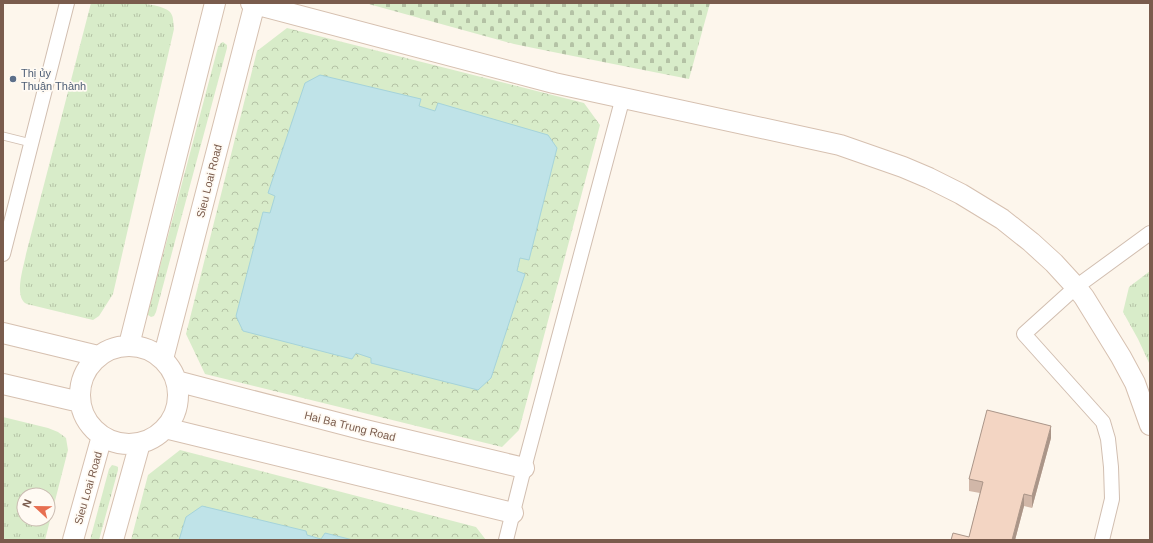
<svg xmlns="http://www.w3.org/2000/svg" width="1153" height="543" font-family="Helvetica,sans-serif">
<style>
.grass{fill:url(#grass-tufts);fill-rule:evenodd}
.cemetery{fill:url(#cemetery-stones)}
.park{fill:url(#park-crowns)}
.water{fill:#bfe3e8;stroke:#a5d3da}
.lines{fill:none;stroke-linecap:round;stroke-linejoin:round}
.lane-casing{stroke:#d1beb0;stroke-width:9}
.street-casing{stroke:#d1beb0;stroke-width:16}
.secondary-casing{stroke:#d6c0b0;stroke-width:22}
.lane{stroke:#fff;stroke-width:7}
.street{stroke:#fff;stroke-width:14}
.secondary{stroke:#fff;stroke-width:20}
.wall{fill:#d1b7a8}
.shaded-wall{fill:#aa9588}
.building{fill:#f3d5c3;stroke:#aa9588}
.service-dot{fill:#5c6f8a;stroke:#fffaf3;stroke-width:1.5}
.labels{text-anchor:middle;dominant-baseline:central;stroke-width:3.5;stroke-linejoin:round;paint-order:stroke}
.service-label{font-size:11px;fill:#4e5e75;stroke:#fffaf3;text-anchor:start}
.street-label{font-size:11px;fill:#7a5c4d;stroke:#fffaf3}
</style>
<defs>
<pattern id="grass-tufts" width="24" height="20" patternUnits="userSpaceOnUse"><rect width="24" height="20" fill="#d8ecc9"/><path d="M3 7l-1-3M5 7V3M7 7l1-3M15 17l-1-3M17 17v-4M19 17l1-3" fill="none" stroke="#b4c2a5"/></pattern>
<pattern id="cemetery-stones" width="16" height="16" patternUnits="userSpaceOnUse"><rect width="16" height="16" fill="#d8ecc9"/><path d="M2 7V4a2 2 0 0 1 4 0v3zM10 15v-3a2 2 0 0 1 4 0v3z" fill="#b4c2a5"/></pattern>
<pattern id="park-crowns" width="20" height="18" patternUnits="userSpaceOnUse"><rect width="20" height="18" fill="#d8ecc9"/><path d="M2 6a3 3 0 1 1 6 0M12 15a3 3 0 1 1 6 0" fill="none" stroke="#b4c2a5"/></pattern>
</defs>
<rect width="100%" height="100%" fill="#fdf6ec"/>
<path class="grass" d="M91 3C110 3 155 0 169 11 174 15 173 23 174 29L113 294 99 316 93 320 31 305C29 305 27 304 25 303 14 294 24 266 26 254Z
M223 42 227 45V48L156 312 154 316 151 317 148 315V312L218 47 221 43Z
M1150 271V365L1138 339 1123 312 1129 287Z
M3 417 48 428 58 432 66 438 68 450 45 540H3ZM24 495H48V519H24Z
M112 465 116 466 118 467V470L99 540H90L109 469Z"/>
<path class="cemetery" d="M365 3H710L689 79 553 52 514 44Z"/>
<path class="park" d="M287 28 584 103 600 125 519 430 502 447 205 374 186 334 257 51Z
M180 450 476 527 486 540H131L148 475Z"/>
<path class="water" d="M320 75 421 99 419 106 435 111 438 103 548 135 557 148 529 260 520 258 517 271 525 274 491 378 478 390 371 363V358L356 353 352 359 243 331 236 316 263 212 270 213 275 196 268 193 305 83Z
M202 506 306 531 307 535 321 539 325 533 353 540H179L186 517Z"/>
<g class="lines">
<g class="lane-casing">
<path id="lane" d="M3 136 31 143"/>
</g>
<g class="street-casing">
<path id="street" d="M3 254 67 3
M506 540 524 468 623 97
M1102 540 1112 499 1111 467 1108 439 1103 422 1024 334 1076 287 1150 233"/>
</g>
<g class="secondary-casing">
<path id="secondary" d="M251 3 554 83 840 145 903 167 929 178 961 194 1002 219 1031 242 1054 263 1076 287 1084 297 1121 357 1135 383 1150 425
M3 333 98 356
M129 345 215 3
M80 395a49 49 0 1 1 98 0a49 49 0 1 1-98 0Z
M163 359 255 3
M176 381 365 430 524 468
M3 384 80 402
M165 428 513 513
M73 540 102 436
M113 540 140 443"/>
</g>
<use href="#lane" class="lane"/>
<use href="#street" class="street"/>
<use href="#secondary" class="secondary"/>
</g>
<path class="wall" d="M1051 438 1032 508 1024 506 1015 540H951L969 537 980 493 969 491V479Z"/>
<path class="shaded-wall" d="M1051 426V438L1032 508V496Z
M1024 494V506L1015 540H1012Z"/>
<path class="building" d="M987 410 1051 426 1032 496 1024 494 1012 540H951L953 533 969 537 983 482 969 479Z"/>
<circle class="service-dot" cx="13" cy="79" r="4"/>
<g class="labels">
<g class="service-label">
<text x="21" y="73">Thị ủy<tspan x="21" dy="13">Thuận Thành</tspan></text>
</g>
<g class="street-label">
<text transform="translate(209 181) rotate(-76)">Sieu Loai Road</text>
<text transform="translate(350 426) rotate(14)">Hai Ba Trung Road</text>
<text transform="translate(88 488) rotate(-74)">Sieu Loai Road</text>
</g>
</g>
<rect width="1153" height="543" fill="none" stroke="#7a5c4d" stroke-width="8"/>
<g transform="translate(36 507) rotate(292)"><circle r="19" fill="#fffaf3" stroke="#cabbb1"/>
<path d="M0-3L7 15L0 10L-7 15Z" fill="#e76f51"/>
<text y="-6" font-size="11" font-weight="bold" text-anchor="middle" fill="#7a5c4d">N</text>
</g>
</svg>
